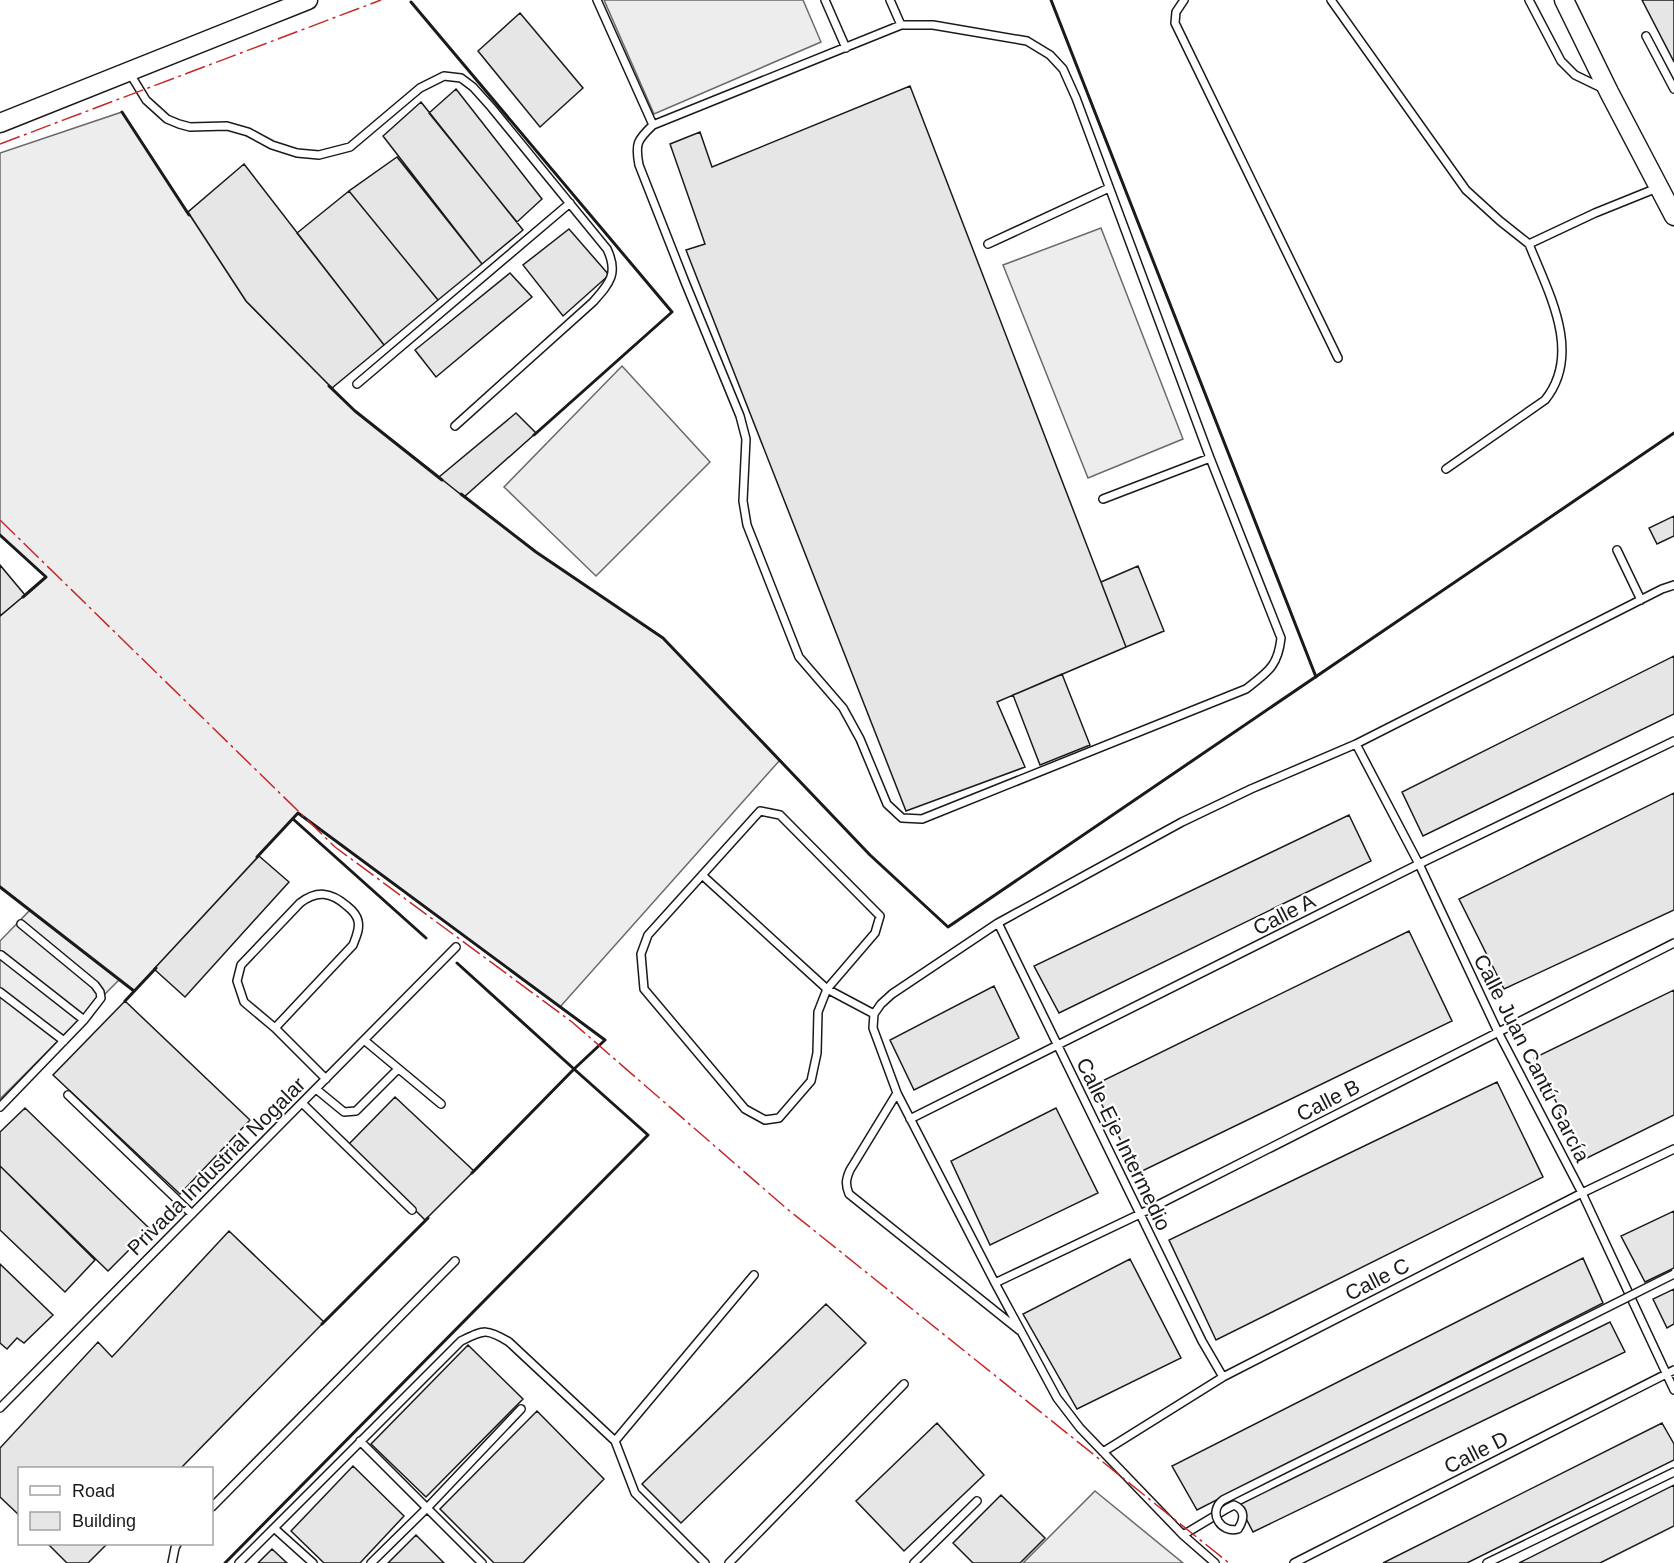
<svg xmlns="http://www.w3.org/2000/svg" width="1674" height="1563" font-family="Arial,sans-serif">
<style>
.built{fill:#ededed;stroke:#6a6a6a;stroke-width:1.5}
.building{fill:#e6e6e6;stroke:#1a1a1a;stroke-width:1.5}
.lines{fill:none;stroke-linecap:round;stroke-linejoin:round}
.service-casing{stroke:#1a1a1a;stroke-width:10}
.tertiary-casing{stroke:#1a1a1a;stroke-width:21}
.service{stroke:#fff;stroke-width:7}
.tertiary{stroke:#fff;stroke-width:18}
.service-bridge-casing{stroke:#1a1a1a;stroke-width:10;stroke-linecap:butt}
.service-bridge{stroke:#fff;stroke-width:7}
.wall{stroke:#1a1a1a;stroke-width:3}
.power{stroke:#c62828;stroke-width:1.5;stroke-dasharray:21 4.5 3 4.5;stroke-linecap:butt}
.labels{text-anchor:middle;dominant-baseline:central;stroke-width:4.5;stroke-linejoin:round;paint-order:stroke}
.street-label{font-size:21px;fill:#1a1a1a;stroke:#fff}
</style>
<rect width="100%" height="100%" fill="#fff"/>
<path class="built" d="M604 0H803L821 42 654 114Z
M122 112 246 301 355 411 536 552 663 638 780 760 560 1007 298 813 134 991 119 980 0 1099V941L30 910 0 886V616L46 577 0 535V153Z
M1101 228 1183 439 1088 478 1003 265Z
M622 366 710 462 596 576 504 487Z
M1095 1491 1183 1563H1023Z"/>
<path class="building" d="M1642 0H1674V62Z
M520 13 583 88 540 127 478 51Z
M910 86 1126 647 997 702 1025 767 906 811 686 250 705 244 670 144 700 132 712 167Z
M456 89 542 199 517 222 429 113Z
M421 102 523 230 482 264 383 136Z
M397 157 482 264 438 300 349 191Z
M244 164 384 345 332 388 246 301 188 212Z
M349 191 438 300 384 345 297 233Z
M569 229 609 275 563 316 523 265Z
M510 273 532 297 436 377 415 350Z
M516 413 536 433 464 497 439 477Z
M1674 516V536L1657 544 1649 528Z
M0 565 25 595 0 616Z
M1138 566 1164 631 1126 647 1101 582Z
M1674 656V714L1423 836 1402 792Z
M1062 674 1090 745 1040 765 1013 695Z
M1674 793V910L1504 989 1459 899Z
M1349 815 1371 861 1059 1013 1034 966Z
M259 856 289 882 185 997 154 969Z
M1409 931 1452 1021 1138 1173 1092 1086Z
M994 986 1019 1038 914 1090 890 1040Z
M1674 990V1115L1585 1159 1534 1058Z
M125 1001 250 1120 180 1194 53 1075Z
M1497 1082 1543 1177 1216 1340 1169 1240Z
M395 1097 474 1171 425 1220 349 1144Z
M25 1108 150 1229 108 1271 0 1166V1132Z
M1056 1108 1098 1193 990 1245 951 1161Z
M0 1166 95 1260 65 1292 0 1230Z
M1674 1211V1268L1645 1282 1621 1236Z
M229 1231 324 1322 181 1468H20V1516L0 1497V1448L98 1342 112 1357Z
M1583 1258 1603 1303 1197 1510 1172 1466Z
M1130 1259 1181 1358 1077 1409 1023 1314Z
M0 1264 53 1315 24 1343 17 1338 7 1349 0 1343Z
M1674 1289V1324L1667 1328 1653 1299Z
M826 1304 866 1343 681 1523 642 1484Z
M1610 1322 1625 1352 1253 1532 1239 1505Z
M468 1345 523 1399 426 1497 371 1444Z
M537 1411 604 1479 523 1563H494L440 1509Z
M937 1423 984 1475 904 1551 856 1501Z
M1662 1423 1674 1444V1460L1467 1563H1383Z
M353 1466 404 1516 360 1563H324L291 1531Z
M1674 1485V1526L1600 1563H1519Z
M1001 1495 1045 1538 1020 1563H973L953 1543Z
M416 1535 444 1563H388Z
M48 1544H107L88 1563H67Z
M272 1549 287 1563H258Z"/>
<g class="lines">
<g class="service-casing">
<path id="service" d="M597 0 653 125
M825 0 846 48
M890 0 901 25
M1184 0 1176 12 1175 23 1338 358
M1331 0 1466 190 1500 221 1529 244 1595 213 1657 188
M1529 0 1561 61 1575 75 1604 89
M901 25H933L1027 41 1050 55 1063 69 1076 98 1210 458 1281 638C1278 666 1268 672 1246 689L922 819 902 818 887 804 860 739 843 708 799 657 747 525 743 501 746 439 740 416 685 282 639 165C635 144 637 140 653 125Z
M1646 36 1674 89
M129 72 146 100 167 119 179 124 190 127 227 126 248 132 272 145 297 153 319 155 350 147 420 88 444 76 461 78 473 87 491 107 607 249C619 274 609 284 593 302L455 426
M988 244 1109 188
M357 384 570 203
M1446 469 1545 400C1583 353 1548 292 1529 244
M1103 499 1210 458
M1617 550 1641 600
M1356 744 1419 864 1498 1032 1582 1193 1674 1390
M760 811 780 815 880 916 875 933 827 989 818 1012 817 1053 811 1081 779 1118 765 1120 745 1109 644 989 641 954 648 935Z
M702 875 827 989 874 1014
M998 923 1202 1341 1223 1377
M1 955 84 1020
M0 992 64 1041
M874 1014 881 1004 892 994 998 923 1182 822 1251 789 1356 744 1662 589 1674 585
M874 1014 873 1028 897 1093 995 1283 1057 1398 1080 1428 1183 1535 1215 1563
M275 1028 353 945C356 937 360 929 358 921 357 915 352 910 347 906 331 892 317 890 300 903L241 965 237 981 244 1002 275 1028 326 1079
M364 1040 441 1104
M316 1089 344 1112 356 1111 398 1069
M897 1093 850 1170C846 1179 845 1184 849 1194L1019 1330
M68 1095 192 1214
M302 1103 412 1210
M0 1107 84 1020 101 998 100 992 95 985 21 924
M910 1119 1419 864 1674 741
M995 1283 1140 1214 1674 943
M0 1408 456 947
M360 1441 482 1563
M1103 1452 1223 1377 1582 1193 1674 1149
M212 1507 455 1261
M274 1528 313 1563
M1183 1535 1228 1508
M172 1563 175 1548 177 1544
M239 1563 461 1341C484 1330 486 1328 509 1342L615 1441
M371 1563 427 1508 521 1409
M705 1563 635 1493 615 1441 754 1275
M729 1563 904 1384
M914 1563 977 1501
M1294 1563 1674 1370
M1487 1563 1674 1472"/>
</g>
<g class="tertiary-casing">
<path id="tertiary" d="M1564 0 1609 92 1674 216
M0 123 308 0"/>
</g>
<use href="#service" class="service"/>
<use href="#tertiary" class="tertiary"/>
<g class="service-bridge-casing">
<path id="service-bridge" d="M1228 1508 1234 1505C1246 1510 1244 1520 1238 1529 1221 1534 1207 1512 1223 1500L1674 1274"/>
</g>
<use href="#service-bridge" class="service-bridge"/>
<path class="wall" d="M1051 0 1316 677
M411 2 672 312 534 435
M122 112 189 215
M329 386 355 411 442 480
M461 494 536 552 663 638 870 855 948 927 1674 433
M0 535 46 577 23 597
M293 819 426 938
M257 857 298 813 605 1040 574 1069 457 963
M0 887 134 991
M125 1001 156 968
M322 1324 428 1218
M225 1563 648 1135 574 1069 472 1173"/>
<path class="power" d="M0 144 381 0
M0 520 335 847 572 1022 786 1208 1229 1563"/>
</g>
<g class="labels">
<g class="street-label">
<text transform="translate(1284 914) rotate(-27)">Calle A</text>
<text transform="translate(1532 1058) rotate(63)">Calle Juan Cantú García</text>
<text transform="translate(1328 1100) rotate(-27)">Calle B</text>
<text transform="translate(1124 1144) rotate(64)">Calle Eje Intermedio</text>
<text transform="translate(216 1166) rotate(-45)">Privada Industrial Nogalar</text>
<text transform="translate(1377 1279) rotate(-27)">Calle C</text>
<text transform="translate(1476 1452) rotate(-27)">Calle D</text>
</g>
</g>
<rect x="18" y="1467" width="195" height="78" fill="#ffffff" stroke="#a3a3a3" stroke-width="1.5"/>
<rect x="30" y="1486" width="30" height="9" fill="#ffffff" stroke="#a3a3a3" stroke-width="1.5"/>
<text x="72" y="1497" font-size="18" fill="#1a1a1a">Road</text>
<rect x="30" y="1512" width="30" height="18" fill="#e6e6e6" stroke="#a3a3a3" stroke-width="1.5"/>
<text x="72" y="1527" font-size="18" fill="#1a1a1a">Building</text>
</svg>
